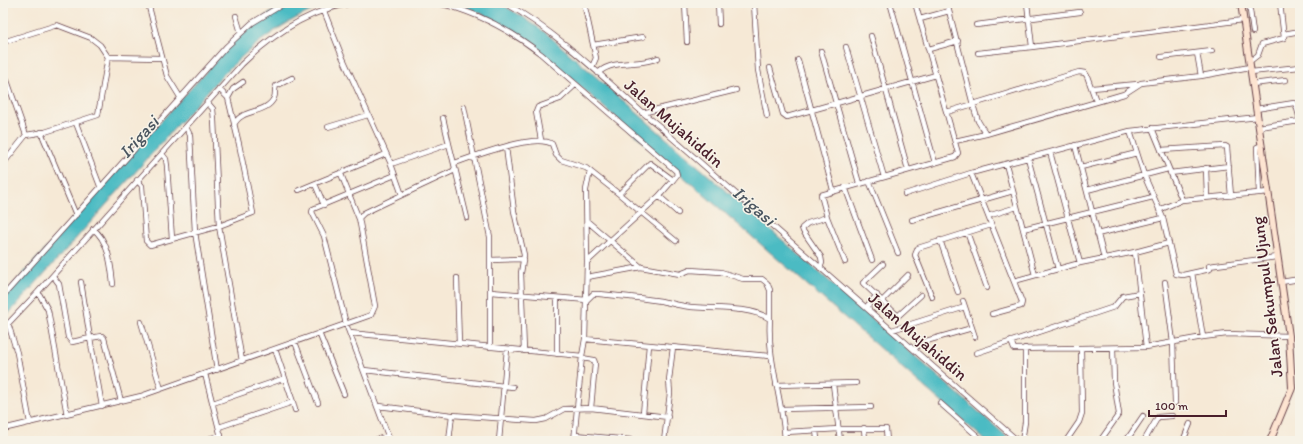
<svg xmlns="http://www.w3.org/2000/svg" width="1303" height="444" font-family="Itim,sans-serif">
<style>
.water{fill:#4cbbc3;stroke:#4b6d77}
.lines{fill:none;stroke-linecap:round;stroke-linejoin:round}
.street-casing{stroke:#643d45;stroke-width:6}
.secondary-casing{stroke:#643d45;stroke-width:8}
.street{stroke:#fff;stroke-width:4.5}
.secondary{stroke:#fde4d1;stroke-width:6}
.labels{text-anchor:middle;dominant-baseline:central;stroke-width:3;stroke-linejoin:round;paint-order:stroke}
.street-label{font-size:17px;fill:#4a1f2b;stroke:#f7f3e8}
.water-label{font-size:18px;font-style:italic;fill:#4b5660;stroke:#f7f3e8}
</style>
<rect width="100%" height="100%" fill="#f7f3e8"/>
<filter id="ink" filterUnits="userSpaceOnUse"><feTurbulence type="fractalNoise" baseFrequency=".025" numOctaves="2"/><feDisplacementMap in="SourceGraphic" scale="8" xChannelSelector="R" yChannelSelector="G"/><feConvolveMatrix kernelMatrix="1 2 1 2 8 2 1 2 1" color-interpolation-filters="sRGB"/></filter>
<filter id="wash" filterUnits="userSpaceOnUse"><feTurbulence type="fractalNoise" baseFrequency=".012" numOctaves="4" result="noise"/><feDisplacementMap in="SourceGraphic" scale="16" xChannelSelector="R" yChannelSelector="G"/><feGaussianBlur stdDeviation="0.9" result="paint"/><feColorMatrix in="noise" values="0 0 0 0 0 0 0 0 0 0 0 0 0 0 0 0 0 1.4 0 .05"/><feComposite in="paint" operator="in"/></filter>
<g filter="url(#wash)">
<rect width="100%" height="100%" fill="#f6e9d6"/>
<path class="water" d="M290 3H331C281 21 252 45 216 82L3 320V296L239 35 263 17Z
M453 3H499L520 15 546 33 1012 441H986L528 41C504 25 481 11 453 3Z"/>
</g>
<g filter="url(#ink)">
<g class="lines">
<g class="street-casing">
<path id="street" d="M148 3 167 76 180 97
M438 3C477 12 509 29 541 54L676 171 677 175 673 180
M505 3C553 30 592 67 633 104 645 116 659 124 670 136L1018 441
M584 3 596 58 592 67
M685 3 687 42
M718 3 719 24
M754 3 758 70 767 116
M947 3 973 105 978 121 986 134 1124 94 1141 83 1201 76 1250 67
M1027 3 1032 47 1243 20
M1249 3 1253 32
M891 6 935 163
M324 11 341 54 391 164
M236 16 241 33
M920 19 949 11
M976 25 1080 12
M1284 34 1300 31
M871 36 908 170
M3 42 57 25 91 38 100 45 108 57
M593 45 643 37
M846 47 884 177
M929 49 958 41
M821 51 859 183
M978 53 1032 47
M1197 53 1201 76
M1161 57 1212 51
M798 60 833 190
M1249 62 1258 55 1262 44 1284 38 1280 3
M770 68 783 114 787 117 936 75
M3 69 26 135 45 132 98 115 108 57 161 58
M1251 72 1300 67
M598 73C615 58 639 67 658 58
M1252 84 1286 80
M1092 88 1138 84
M228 98 233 89 243 82
M207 102 213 109 214 120 219 226 242 361
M464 107 490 237V347
M1256 109 1294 103 1296 105 1300 120
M947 112 1079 72 1085 73 1087 76 1096 101
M642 113 736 90
M443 118 449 144
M76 123 100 186
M234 125C241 108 266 115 274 98 276 94 274 90 276 86L292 78
M186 127 190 135 195 232 217 370
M328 127 368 115
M1259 127 1300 121
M1152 128 1182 200
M1130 131 1144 175 1163 218 1176 274 1183 275 1210 269 1209 266 1277 257
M41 132 76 215
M541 140 536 112 538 107 560 99 575 85
M955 141 986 134
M1075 145 1104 258
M506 147 514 211 524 255 521 273 524 351
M1161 150 1225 146 1227 147 1231 196
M1050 152 1080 263
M162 154 166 159 167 166 172 239
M1028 158 1058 269
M455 163C474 156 535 133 552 144L556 155 561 160 586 168 619 194
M3 164 26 135
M1006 164 1035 275
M1081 167 1137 153
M455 168 467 218
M1206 168 1207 197
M971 173 1022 302 1021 306 992 314
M1170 173 1229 166
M341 174 359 219
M137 180 142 186 146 241 150 245 219 226 253 213 239 144 228 98 219 89
M869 181 898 253
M315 184 324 205
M845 187 872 260
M299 190 386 154
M1087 190 1168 169
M1259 193 1257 147 1262 145
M905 194 971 173 1130 131 1258 117
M659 196 673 180 650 163 619 194 676 241
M1159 210 1182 200 1269 192
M988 216 1017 207
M827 217 845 262
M912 220 1013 191
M587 221 641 267
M93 229C109 240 111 267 113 284
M1023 229 1153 197
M967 232 987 288
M1097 234 1163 218
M940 240 958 292
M490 260 524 259
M587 262 586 190 590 171
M883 264 863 283 898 316 921 295
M820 268 822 263 821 257 803 231 802 228 808 223 827 217 821 195 955 157 958 153 915 3
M1192 273 1203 337
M53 276 59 284 68 337 72 342 90 338 81 282
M587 277 641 267 680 274 690 270 721 272 743 279H762L767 283 770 290V319
M457 278 459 344
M1014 281 1080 263 1135 252
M1165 282 1173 342 1175 403
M1281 282 1300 279
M38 292 48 310 67 415
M491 292 587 300 593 294H599C620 296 641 298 661 301 671 303 681 306 691 307 715 309 750 306 770 319 767 361 783 400 785 441
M3 296 226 47 252 23 285 3
M932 297 915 255 918 248 991 225
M883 300 908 275
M963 301 975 337
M869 310 868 305 877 295
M141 322 161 389
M8 323 17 353 30 423
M3 329 38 292 242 64C272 35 310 9 353 3
M892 330 965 307
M319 333 344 394
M350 333 582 356 585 339 587 262 659 196 678 213
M585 339 770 356
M1011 341 1014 349 1146 347 1203 337 1227 334 1289 336
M295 342 318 403
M1146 347 1135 252 1169 243
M915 349 919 343 972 328
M976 353 1114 307 1123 296 1140 293
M557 354V298
M364 370 513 387
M205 374 222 441
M833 384 840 440
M776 385 856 383
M293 402 295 410
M213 403 285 378
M940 403 983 441
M102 406 90 338 102 336 104 338 121 401
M378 406 452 415 536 421 546 419 564 409 591 408 595 363 594 360 582 358
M591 408 668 417
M781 409 871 407
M643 414 649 345
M219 427 293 402 275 349
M864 428 865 440
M3 429 141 396 371 315 375 306 359 218 364 213C393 199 423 185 453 171L455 168 449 144 391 164 402 195
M816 430 817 439
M785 432 839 429H886L887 441
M575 435 643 441
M202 441 221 435
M372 441 388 436
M390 441 346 324 324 236 312 212 313 209 395 175
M449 441 452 415
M499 441 507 349
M574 441 582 356
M664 441 670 393 669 380 673 347
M1022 441 1025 422V348
M1066 441 1079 422 1082 413 1081 348
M1100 441 1119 414 1114 382 1113 348
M1126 441 1143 416
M1144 441 1158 417 1172 416
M1183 441 1190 424"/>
</g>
<g class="secondary-casing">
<path id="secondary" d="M1241 3 1289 336 1292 388 1270 441"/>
</g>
<use href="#street" class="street"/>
<use href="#secondary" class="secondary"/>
</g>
</g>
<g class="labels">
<g class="street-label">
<text transform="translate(674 123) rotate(41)">Jalan Mujahiddin</text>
<text transform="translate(1267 297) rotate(-97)">Jalan Sekumpul Ujung</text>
<text transform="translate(918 336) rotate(41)">Jalan Mujahiddin</text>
</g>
<g class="water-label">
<text transform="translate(139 137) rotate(-48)">Irigasi</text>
<text transform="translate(754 206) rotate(41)">Irigasi</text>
</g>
</g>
<rect width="1303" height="444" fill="none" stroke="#f7f3e8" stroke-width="16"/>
<path d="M1149 410v6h77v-6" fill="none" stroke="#4a1f2b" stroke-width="2"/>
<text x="1155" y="410" font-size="12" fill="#4a1f2b" stroke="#f7f3e8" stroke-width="3" paint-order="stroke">100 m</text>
</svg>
